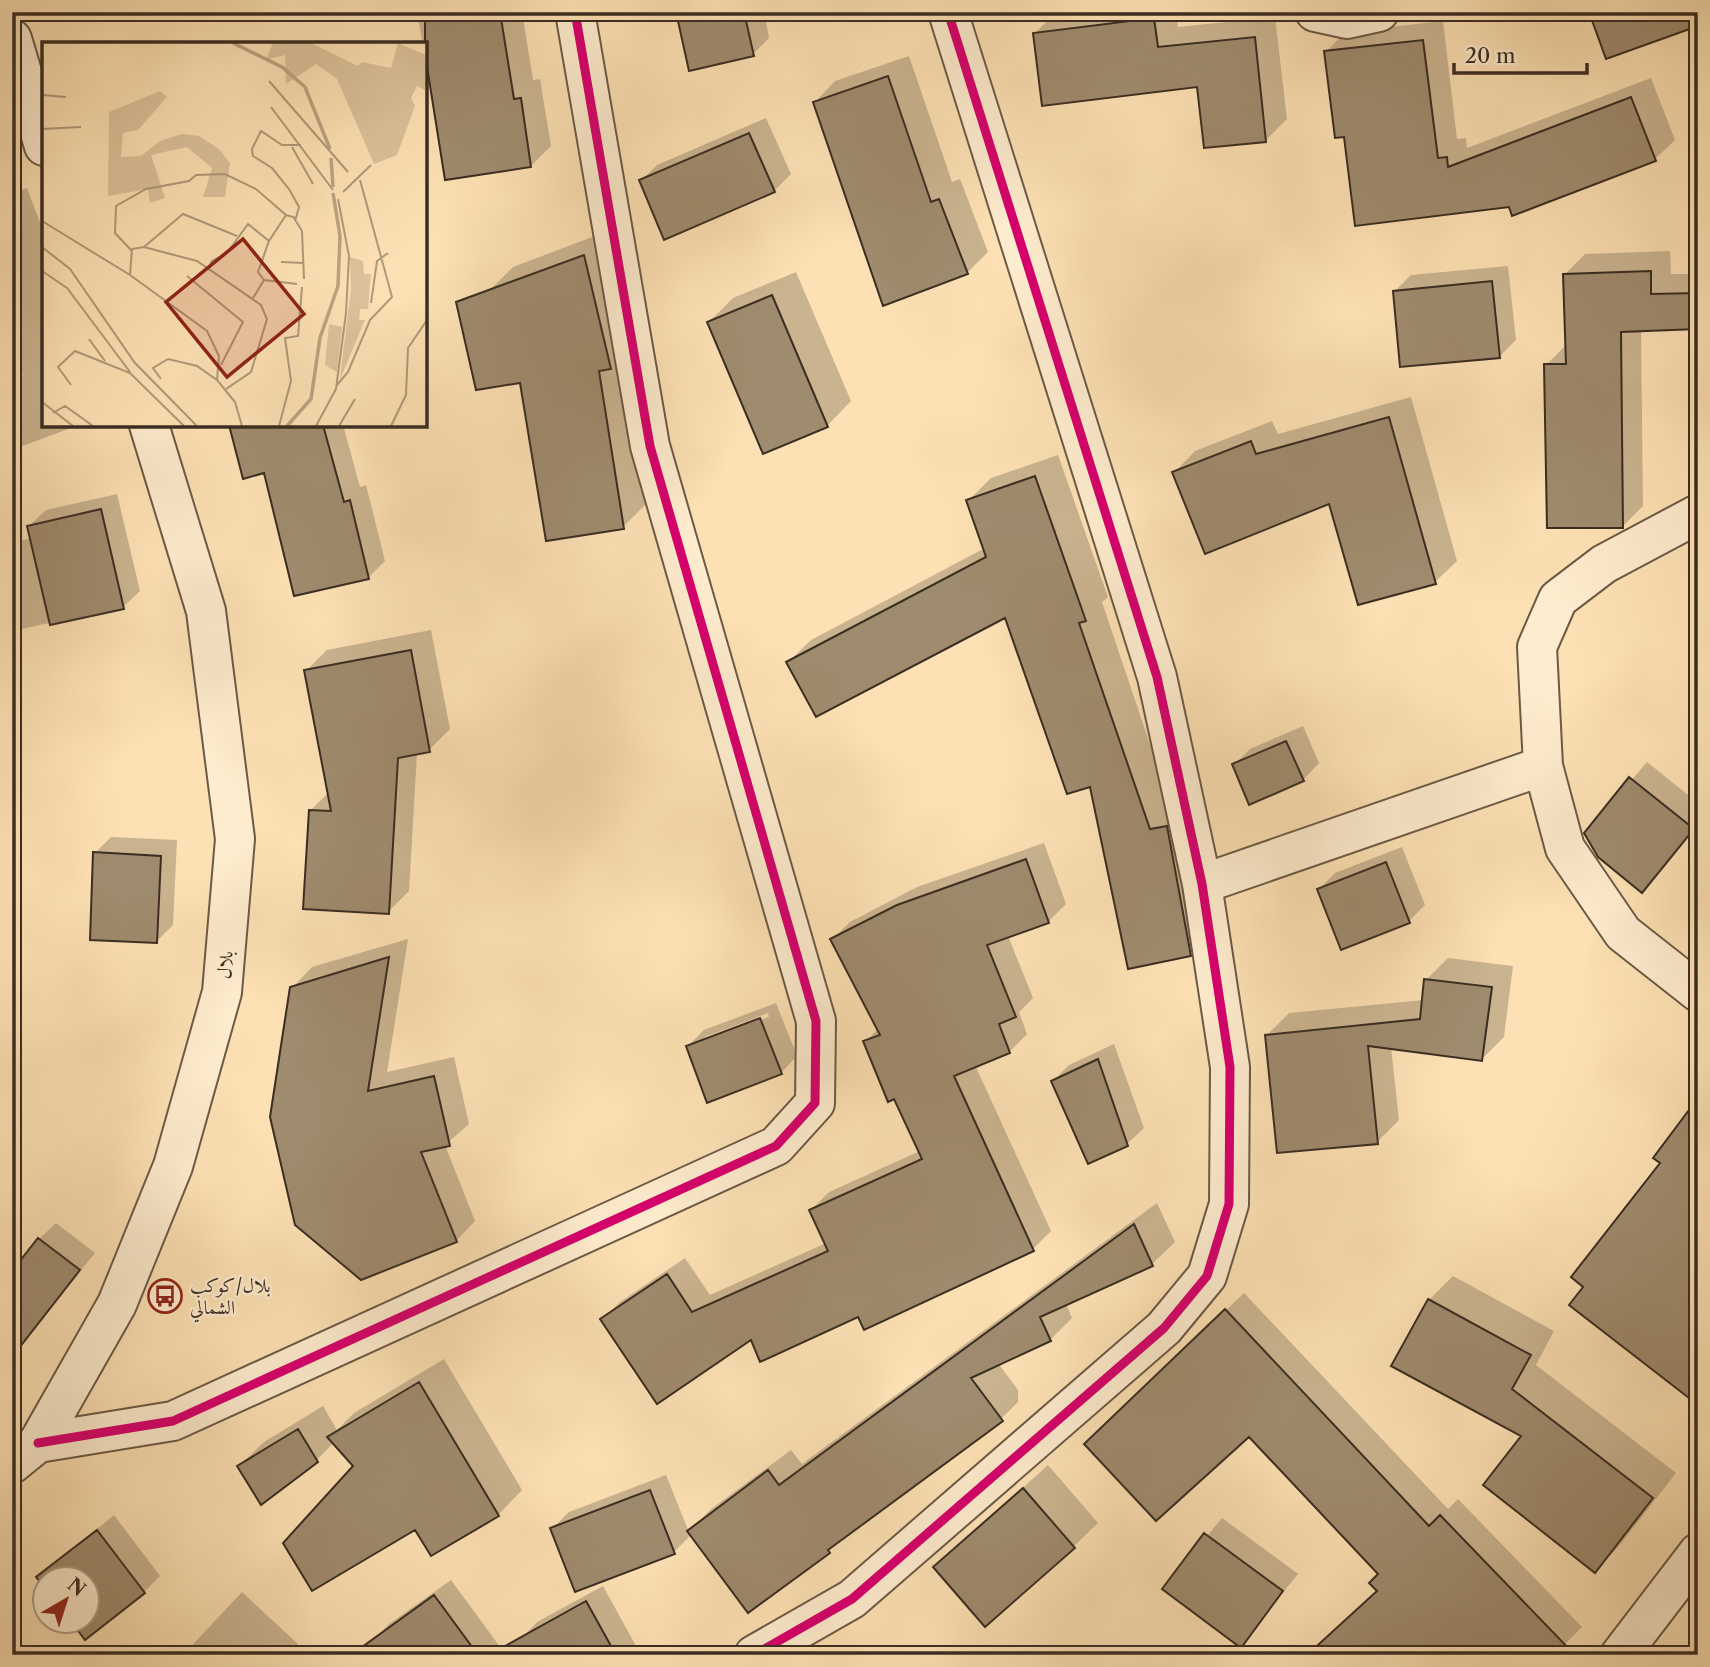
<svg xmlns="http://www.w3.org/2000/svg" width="1710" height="1667" font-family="'Libre Caslon Text',Amiri,serif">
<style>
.shadow{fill:#0003;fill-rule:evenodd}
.building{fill:#9f8b6e;stroke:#3a2d22;stroke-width:2}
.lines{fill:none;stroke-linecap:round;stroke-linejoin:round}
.minor-casing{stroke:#6b5a46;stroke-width:42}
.minor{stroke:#feecce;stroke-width:38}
.cycleway-casing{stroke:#feecce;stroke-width:13}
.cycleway{stroke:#d6006c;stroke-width:9}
.labels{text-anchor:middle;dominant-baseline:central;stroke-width:5;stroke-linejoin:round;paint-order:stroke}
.street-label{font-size:19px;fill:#3a2d22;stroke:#feecce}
.poi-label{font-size:19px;fill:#3a2d22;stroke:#feecce;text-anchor:start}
.inset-river{fill:none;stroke:#bba482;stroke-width:3.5}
.inset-road{fill:none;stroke:#af997a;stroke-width:2}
.view{fill:#8f2418;fill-opacity:0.15;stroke:#8f2418;stroke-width:3.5}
.inset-edge{fill:none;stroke:#3a2d22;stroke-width:3.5}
</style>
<rect width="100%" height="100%" fill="#fde1b4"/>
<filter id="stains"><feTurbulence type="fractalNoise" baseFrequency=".00286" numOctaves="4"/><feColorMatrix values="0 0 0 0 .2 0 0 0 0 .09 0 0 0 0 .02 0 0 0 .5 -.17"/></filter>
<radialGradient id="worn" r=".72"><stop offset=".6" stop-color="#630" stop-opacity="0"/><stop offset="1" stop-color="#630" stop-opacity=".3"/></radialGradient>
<path class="shadow" d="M80 12H101L82 18Z
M417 12H522L533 80 540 79 551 146 531 166 447 178Z
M678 12H764L769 38 753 54Z
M1056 12H1176L1178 27 1275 17 1287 119 1266 140 1198 85 1035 33Z
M1443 21 1457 139 1466 138 1467 148 1651 78 1675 140 1655 159 1510 206 1346 135 1326 52 1345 32Z
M909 56 952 182 960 179 988 252 967 273 815 102 835 81Z
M766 118 791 174 774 191 641 181 657 165Z
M27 188 44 233V425H79L12 450V379L23 375 12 345V194Z
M608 231 647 503 623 527 522 381 489 291 513 267Z
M1670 251 1671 274H1698V346L1697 328 1641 329 1643 506 1623 526 1546 365 1567 344 1565 274 1585 254Z
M1508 266 1516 340 1499 357 1395 291 1411 275Z
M796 272 851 401 827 426 709 322 733 298Z
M1411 397 1457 561 1435 582 1331 502 1174 473 1195 451 1272 421 1278 434Z
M230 425H343L360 487 366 485 385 561 368 578 265 471Z
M1058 455 1108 597 1102 602 1213 932 1190 954 1091 784 1006 615 788 662 811 640 985 548 968 501 991 478Z
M117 494 140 591 123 607 12 631V543L32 538 29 526 46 510Z
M1698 573V603L1695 576Z
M431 630 450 729 429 750 417 753 409 891 388 912 311 810 329 792 306 671 327 650Z
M1303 726 1319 763 1303 780 1234 765 1250 749Z
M1647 762 1698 803V825L1642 891 1586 833Z
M111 837 177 840 173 925 157 941 95 853Z
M1044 843 1066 904 1048 922 1008 936 1033 998 1019 1012 1027 1034 1009 1052 975 1065 1051 1231 1033 1249 859 1314 751 1338 602 1320 620 1302 685 1258 710 1295 826 1243 811 1210 829 1192 920 1151 865 1042 879 1028 832 940 850 922 917 887Z
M1402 847 1425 905 1409 921 1319 889 1335 873Z
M408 939 387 1072 454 1057 469 1124 445 1145 475 1221 456 1241 292 988 312 967Z
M1448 958 1513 966 1504 1037 1482 1059 1391 1047 1399 1120 1377 1142 1267 1035 1289 1013 1424 1000 1426 980Z
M776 1003 797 1056 781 1073 688 1046 704 1030ZM768 1013 769 1017 705 1040V1037Z
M1114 1044 1144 1128 1127 1144 1053 1081 1069 1065Z
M1157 1203 1175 1242 1152 1264 1066 1304 1072 1318 1050 1340 998 1363 1018 1390V1402L995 1425 843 1537 828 1551 691 1535 674 1552 552 1529 569 1512 666 1475 689 1532 711 1509 791 1450 802 1464Z
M56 1223 95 1253 12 1355 39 1239Z
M1453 1276 1554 1331 1536 1365 1676 1473 1619 1546 1595 1571 1524 1435 1429 1300Z
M1244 1293 1448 1509 1458 1499 1582 1627 1554 1655 1378 1590 1381 1574 1249 1434 1104 1426Z
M444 1359 522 1490 498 1515 416 1527 334 1442 316 1461 239 1466 264 1442 323 1406 337 1430 354 1413Z
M1048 1465 1098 1523 1073 1547 935 1567Z
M114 1515 160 1576 144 1592 88 1622V1580L39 1577Z
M1222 1518 1298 1574 1240 1645 1164 1588Z
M451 1580 506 1655H384L373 1641 389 1624Z
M603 1586 641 1655H530L521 1639 537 1622Z
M242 1592 298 1644 288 1655H183Z"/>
<path class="building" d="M425 12H500L514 99 521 98 531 167 445 180 425 54Z
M676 12H744L754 56 689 71Z
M1589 12H1698V26L1606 59Z
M1154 18 1158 47 1255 37 1266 142 1204 148 1197 87 1042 106 1033 33Z
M1423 40 1438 158 1447 157 1448 167 1631 97 1656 161 1512 216 1509 207 1355 226 1344 137 1335 138 1324 51Z
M888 76 931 202 939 199 968 274 883 306 813 102Z
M749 133 775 192 664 240 639 180Z
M584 255 611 369 599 371 624 529 546 541 520 383 476 390 456 302Z
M1651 271V294L1698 293V329L1621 332 1623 528H1547L1544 364H1566L1563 274Z
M1492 281 1500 358 1400 367 1393 291Z
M772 295 828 427 763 454 707 322Z
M1389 417 1436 584 1358 605 1329 504 1205 554 1172 472 1251 441 1256 454Z
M229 425H323L344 502 350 500 369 579 294 596 264 473 243 479Z
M1035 476 1086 621 1079 623 1150 829 1167 826 1191 956 1128 969 1090 787 1067 794 1005 618 816 717 786 662 986 557 966 500Z
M101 509 124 609 50 625 27 526Z
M411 650 430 752 398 758 389 914 303 909 309 810 331 811 304 670Z
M1286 741 1304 781 1249 805 1232 764Z
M1629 777 1694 829 1642 893 1598 857 1584 833Z
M93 852 161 856 157 943 90 940Z
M1026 859 1049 923 987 945 1016 1017 999 1024 1010 1053 954 1076 1034 1251 864 1330 858 1317 760 1362 751 1340 657 1404 600 1319 667 1274 692 1312 828 1251 809 1210 922 1159 894 1099 888 1102 863 1041 880 1035 830 939 897 905Z
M1386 862 1410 923 1341 950 1317 889Z
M389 957 368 1091 434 1076 450 1146 421 1152 457 1242 361 1280 295 1225 270 1117 290 987Z
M1424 979 1492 987 1482 1061 1368 1046 1378 1144 1277 1153 1265 1035 1420 1019Z
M760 1018 782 1074 707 1103 686 1046Z
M1098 1059 1128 1146 1088 1164 1051 1081Z
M1698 1098V1405L1569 1305 1583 1287 1571 1277 1660 1163 1653 1158Z
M1134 1224 1153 1266 1040 1317 1051 1341 971 1378 1003 1421 828 1550 830 1553 748 1613 687 1531 768 1470 779 1485Z
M38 1238 80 1270 12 1357V1271Z
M1428 1299 1531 1355 1512 1389 1653 1498 1595 1573 1483 1485 1521 1436 1391 1366Z
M1225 1309 1429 1526 1440 1515 1575 1655H1307L1377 1591 1369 1583 1378 1574 1249 1437 1156 1521 1084 1444Z
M419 1382 499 1516 431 1556 415 1530 312 1591 283 1543 353 1466 327 1437Z
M298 1429 318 1462 261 1505 237 1466Z
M1023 1488 1075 1548 985 1627 933 1567Z
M650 1490 675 1554 575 1592 550 1528Z
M97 1530 145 1593 85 1640 71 1621H88V1579H46V1589L36 1577Z
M1204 1533 1283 1591 1241 1648 1162 1589Z
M434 1595 478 1655H351Z
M586 1601 616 1655H489Z"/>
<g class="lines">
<g class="minor-casing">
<path id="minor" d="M1315 12 1347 19 1379 12
M12 39 44 146
M1543 766 1565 848 1623 933 1698 992
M1202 884 1543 766 1537 647 1558 599 1604 564 1698 514
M38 1443 173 1421 776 1146 815 1103 816 1021 650 446 575 12
M12 1464 38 1443 117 1304 173 1166 222 992 235 839 206 611 149 425
M754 1655 852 1599 1164 1328 1207 1276 1229 1204 1230 1067 1202 884 1157 677 948 12
M1620 1655 1698 1553"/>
</g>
<use href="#minor" class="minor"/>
<g class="cycleway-casing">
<path id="cycleway" d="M38 1443 173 1421 776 1146 815 1103 816 1021 650 446 575 12
M754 1655 852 1599 1164 1328 1207 1276 1229 1204 1230 1067 1202 884 1157 677 948 12"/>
</g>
<use href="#cycleway" class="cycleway"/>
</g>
<defs>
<g id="bus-ring" transform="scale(1.75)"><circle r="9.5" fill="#feecce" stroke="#8f2418" stroke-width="1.5"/><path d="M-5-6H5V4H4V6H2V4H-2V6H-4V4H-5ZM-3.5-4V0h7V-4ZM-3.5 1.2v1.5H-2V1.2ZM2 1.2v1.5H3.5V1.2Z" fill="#8f2418"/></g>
</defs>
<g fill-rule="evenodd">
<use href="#bus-ring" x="165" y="1296"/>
</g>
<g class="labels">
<g class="street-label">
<text transform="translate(225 965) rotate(-85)">بلال</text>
</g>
<g class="poi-label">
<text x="190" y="1285">بلال/كوكب<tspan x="190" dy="22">الشمالي</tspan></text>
</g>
</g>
<g transform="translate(42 42)">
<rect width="385" height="385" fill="#fde1b4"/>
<path d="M231 1H269L316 24 320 20 349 26 356 1 384 13 383 48 375 44 369 56 373 64 355 113 332 122 295 37 274 22 244 42 243 13 224 18ZM118 49 125 55 96 88 81 91 79 115 99 114 118 99 140 92 157 94 177 107 188 121 183 155H161L170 126 145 105 109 113 123 156 108 161 106 147 66 154 67 70ZM308 215 321 219 322 232H329L326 267H318L317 278H323L298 337 309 246ZM287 282 300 285 295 330 283 323Z" fill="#dcc29b"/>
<path class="inset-river" d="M191 1 240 25 263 45 288 107M289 116 291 145M245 384 269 357 278 296 296 244 298 194 291 151"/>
<path class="inset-road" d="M227 39 306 130M0 53 24 55M229 65 291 148M0 87 39 85M250 105 271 142M301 150 329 123M252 176 260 189 262 237M0 179 88 233 165 289 177 314 175 338 193 360 200 384M0 205 28 227 93 321 155 384M102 205 141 172 195 194M90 209 73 191 74 164 104 147 147 139 154 133 183 132 214 147 244 173 254 176 257 165 247 147 230 126 211 114 210 107 219 89 240 103H259M239 220 262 221M167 226 170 219 185 211 206 182 227 199M0 229 25 246 88 330M88 233 90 207 102 205 155 219 219 263 225 277 209 330 184 347M145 234 201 280 179 323M222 238 255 242M211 256 222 238 216 230 227 199 244 173M329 261 335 219 346 211M47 297 63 319M119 337 111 326 126 317 155 324 175 338M29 343 16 325 33 309 88 331 142 384M295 343 306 330 328 278 350 255 318 138M0 360 31 384M11 371 23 364 51 384M237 384 249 339 243 296 256 294 260 245M274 384 294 347 304 271 307 214 296 157M297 384 313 357M349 384 364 353 366 306 385 278"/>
<path class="view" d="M201 197 262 272 185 335 124 260Z"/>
<rect width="385" height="385" class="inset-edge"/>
</g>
<rect width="1710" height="1667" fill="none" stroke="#fde1b4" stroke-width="42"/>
<rect x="14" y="14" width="1682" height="1639" fill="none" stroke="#3a2d22" stroke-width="3.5"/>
<rect x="21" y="21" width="1668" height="1625" fill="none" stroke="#3a2d22" stroke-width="2"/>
<g transform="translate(66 1600) rotate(39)"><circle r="33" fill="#feecce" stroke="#b0a089" stroke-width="2"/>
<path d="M0-5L12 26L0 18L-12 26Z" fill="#8f2418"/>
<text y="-10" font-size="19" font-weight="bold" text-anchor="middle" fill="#3a2d22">N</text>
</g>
<path d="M1454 63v10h133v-10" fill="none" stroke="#3a2d22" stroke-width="3.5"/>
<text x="1465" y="63" font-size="21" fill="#3a2d22" stroke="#feecce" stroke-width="5" paint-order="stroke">20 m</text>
<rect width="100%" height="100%" filter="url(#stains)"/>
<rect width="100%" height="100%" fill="url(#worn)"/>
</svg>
